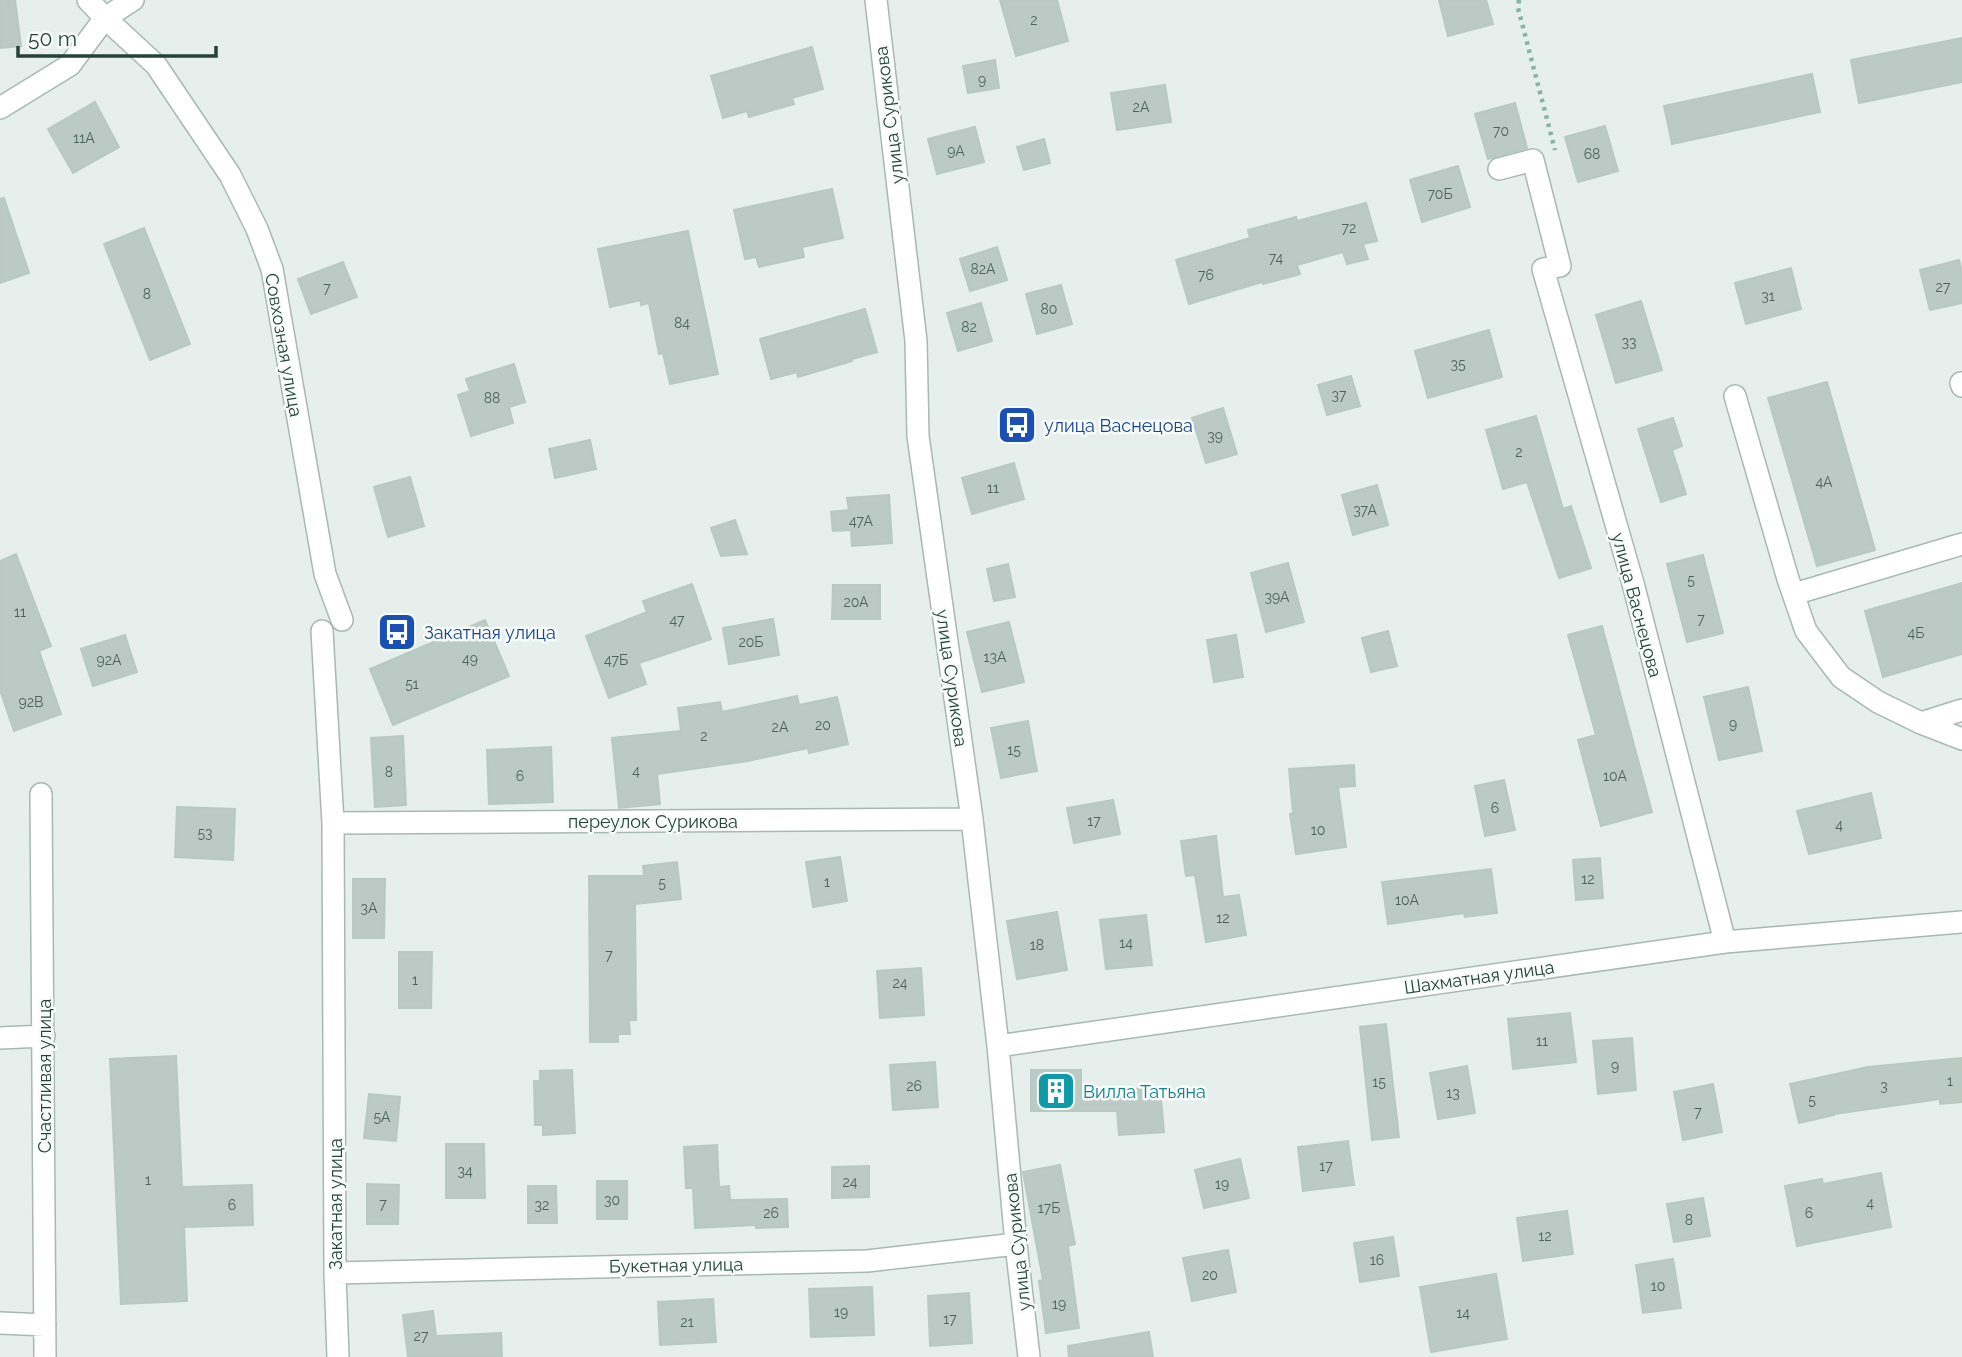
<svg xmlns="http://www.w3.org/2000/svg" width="1962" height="1357" font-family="Raleway,sans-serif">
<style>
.building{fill:#bbcac4;stroke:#b8c9c2;stroke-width:2}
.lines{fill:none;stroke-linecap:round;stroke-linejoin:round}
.minor-casing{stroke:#a8b8b2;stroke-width:24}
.path{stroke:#86b3a5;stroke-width:4.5;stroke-dasharray:3.5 5;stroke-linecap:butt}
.minor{stroke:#fff;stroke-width:21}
.labels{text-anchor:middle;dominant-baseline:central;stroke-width:5;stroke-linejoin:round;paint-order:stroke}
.number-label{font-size:14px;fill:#4a645c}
.street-label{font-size:18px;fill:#24423a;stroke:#f7fbf9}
.transit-label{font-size:18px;fill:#164399;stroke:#f7fbf9;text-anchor:start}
.culture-label{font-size:18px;fill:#0d838f;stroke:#f7fbf9;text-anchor:start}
</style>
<rect width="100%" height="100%" fill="#e6efeb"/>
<path class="building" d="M0 0H15L21 46 0 48Z
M1000 0H1057L1068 41 1016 56Z
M1439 0H1486L1493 24 1448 36Z
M1962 38V82L1859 103 1851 60Z
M812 47 823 89 792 98 794 104 749 117 747 111 723 118 711 76Z
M995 60 999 88 968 93 963 66Z
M1812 74 1820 112 1672 144 1664 106Z
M1165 85 1171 122 1117 130 1111 93Z
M95 102 119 147 73 173 48 129Z
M1515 103 1527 148 1488 159 1475 114Z
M1605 126 1618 171 1578 182 1565 137Z
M975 127 984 162 937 174 928 139Z
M1044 139 1050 163 1024 170 1017 147Z
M1458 166 1470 207 1422 222 1410 180Z
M832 189 843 238 802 247 804 257 759 267 756 257 745 259 734 210Z
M4 198 29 273 0 283V199Z
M1366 203 1377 241 1363 244 1368 259 1347 264 1343 252 1297 265 1300 274 1263 284 1262 282 1189 304 1176 260 1250 238 1248 230 1296 217 1297 221Z
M144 228 190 344 150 360 104 244Z
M688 231 718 374 670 384 663 353 659 354 649 303 641 305V300L610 307 598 249Z
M997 247 1007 280 970 291 960 259Z
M1959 260 1962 272V303L1930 310 1920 270Z
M343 262 357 297 311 314 298 279Z
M1791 268 1801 309 1746 324 1735 283Z
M1061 285 1072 324 1037 334 1026 294Z
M1641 301 1662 370 1616 383 1596 315Z
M981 303 992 341 958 351 947 313Z
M865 309 877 352 852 359V361L798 377 797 372 771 379 760 339Z
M1489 330 1502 377 1428 398 1415 351Z
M514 364 525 402 509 407 513 423 471 436 458 395 470 391 466 379Z
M1351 376 1360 406 1327 415 1318 385Z
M1827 382 1875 550 1817 566 1768 398Z
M1223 408 1237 454 1206 463 1192 418Z
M1536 416 1563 509 1571 506 1591 568 1559 578 1527 482 1503 489 1486 430Z
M1673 418 1682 446 1672 450 1686 494 1661 502 1638 429Z
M590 440 596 469 555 478 549 449Z
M1014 463 1024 499 972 514 962 478Z
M410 477 424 526 388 537 374 487Z
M1377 485 1388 525 1353 535 1342 495Z
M889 495 892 543 852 546 851 530 833 531 831 512 849 510 847 498Z
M735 520 747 554 721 556 711 528Z
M16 554 51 646 39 651 61 714 14 731 0 690V561Z
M1703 555 1723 633 1687 642 1667 564Z
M1288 563 1304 622 1266 632 1251 573Z
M1008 564 1015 597 994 601 987 569Z
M1962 583V654L1883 677 1865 611Z
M692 584 711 639 639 663 646 684 609 698 586 636 647 612 643 601Z
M833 585H880V619H832Z
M773 619 779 655 729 664 723 628Z
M485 620 509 676 393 725 370 669Z
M1009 622 1024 682 982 692 967 632Z
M1602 626 1652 812 1601 826 1578 740 1596 735 1568 635Z
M1388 631 1397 666 1371 672 1362 638Z
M125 635 137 672 93 686 81 649Z
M1236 635 1243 677 1214 682 1207 640Z
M1748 687 1762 751 1719 760 1704 697Z
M797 696 799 705 837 697 848 744 809 753 808 748 748 761 657 774 660 804 619 808 612 738 681 731 678 708 720 702 722 712Z
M1028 721 1037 771 1001 778 991 728Z
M403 736 406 805 375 807 371 738Z
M551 747 553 802 489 804 487 750Z
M1354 765 1355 786 1338 787 1346 847 1296 854 1290 814 1293 813 1289 769Z
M1504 780 1515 830 1485 836 1475 786Z
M1871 793 1881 838 1809 854 1797 811Z
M1113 800 1120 834 1074 843 1067 808Z
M177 807 235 809 233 860 175 857Z
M1216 836 1223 897 1239 895 1246 935 1206 942 1195 875 1186 876 1181 841Z
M840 857 847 901 813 907 806 862Z
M1600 858 1603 898 1576 900 1573 860Z
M677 862 681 899 635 904 636 1020H629L630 1034H618V1042H590L589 876H644L643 866Z
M1491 869 1497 913 1465 917 1464 913 1388 924 1382 882Z
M353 879H385L384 938H353Z
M1057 912 1067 970 1017 979 1007 921Z
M1146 915 1152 965 1106 969 1100 920Z
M399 952H432L431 1008H399Z
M921 968 924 1015 880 1018 877 971Z
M1570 1013 1576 1062 1513 1069 1508 1019Z
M1386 1024 1399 1137 1372 1140 1360 1027Z
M1632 1038 1636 1090 1598 1094 1593 1041Z
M176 1056 182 1187 252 1185 253 1225 184 1227 187 1301 121 1304 110 1059Z
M1962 1058V1102L1940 1104V1099L1834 1114V1115L1799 1123 1790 1084 1868 1067Z
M935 1062 938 1107 893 1110 890 1065Z
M1467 1066 1475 1113 1438 1119 1430 1073Z
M572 1070 575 1133 543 1135V1125H535L534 1081H540V1071Z
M1031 1070H1081V1093L1160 1087 1164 1132 1119 1135 1117 1111H1031Z
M1713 1084 1722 1132 1683 1140 1674 1092Z
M369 1094 400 1097 396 1141 364 1138Z
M1348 1141 1354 1185 1303 1191 1298 1147Z
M446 1144H484L485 1198H446Z
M717 1145 719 1187 729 1186 730 1200 787 1199 788 1227 756 1228V1225L695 1228 693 1188H686L684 1147Z
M1240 1159 1249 1198 1204 1208 1195 1170Z
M1060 1165 1075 1244 1068 1246 1079 1328 1046 1333 1039 1281 1043 1280 1023 1172Z
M869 1166V1197L832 1198V1167Z
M1881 1173 1891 1227 1797 1246 1785 1186 1822 1179 1823 1184Z
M597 1181H627V1219H597Z
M367 1184 399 1185 398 1224H367Z
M528 1186H556L557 1223H528Z
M1703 1198 1710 1236 1674 1242 1667 1204Z
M1567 1211 1573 1254 1523 1261 1517 1218Z
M1393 1237 1399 1276 1360 1282 1354 1243Z
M1228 1250 1236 1292 1192 1301 1183 1258Z
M1673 1259 1681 1308 1643 1313 1636 1265Z
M1496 1274 1507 1339 1431 1352 1420 1287Z
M872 1287 874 1335 811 1337 809 1289Z
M969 1293 972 1343 930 1346 928 1296Z
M713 1299 716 1342 660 1345 658 1302Z
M433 1311 436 1336 501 1333 502 1357H408L403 1315Z
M1149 1332 1153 1357H1069L1068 1346Z"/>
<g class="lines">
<g class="minor-casing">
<path id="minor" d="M88 0 105 18 156 65 230 175 257 229 272 269 325 574 342 620
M876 0 916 341 918 436 972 819 998 1046 1016 1244 1029 1357
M0 108 70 65 105 18 133 0
M1499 169 1533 160 1560 266 1543 269 1634 587 1725 942
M1961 383 1962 386
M1735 396 1788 579 1806 631 1841 677 1878 702 1921 723 1962 739
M1794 594 1962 544
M322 631 333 823 335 1273 338 1357
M1921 723 1962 710
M41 794 45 1357
M333 823 972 819
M0 1038 44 1036
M998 1046 1725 942 1962 922
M335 1273 867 1261 1016 1244
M0 1323 45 1325"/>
</g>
<path class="path" d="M1519 0 1518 8 1555 150"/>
<use href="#minor" class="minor"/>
</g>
<defs>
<g id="bus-square" transform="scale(2.0125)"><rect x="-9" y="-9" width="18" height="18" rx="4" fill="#1a4fb4" stroke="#f7fbf9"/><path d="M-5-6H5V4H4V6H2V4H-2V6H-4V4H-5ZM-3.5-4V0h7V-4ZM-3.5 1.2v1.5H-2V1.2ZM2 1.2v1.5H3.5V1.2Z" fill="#fff"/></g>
<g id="building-square" transform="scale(2.0125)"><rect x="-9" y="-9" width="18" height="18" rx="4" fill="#0f9aa8" stroke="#f7fbf9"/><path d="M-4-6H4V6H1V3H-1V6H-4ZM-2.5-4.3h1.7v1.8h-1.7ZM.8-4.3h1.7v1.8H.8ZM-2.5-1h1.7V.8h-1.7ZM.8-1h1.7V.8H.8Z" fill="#fff"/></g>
</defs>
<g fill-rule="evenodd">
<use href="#bus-square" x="1017" y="425"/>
<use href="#bus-square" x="397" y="632"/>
<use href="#building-square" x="1056" y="1091"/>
</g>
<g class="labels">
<g class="number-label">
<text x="1034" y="20">2</text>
<text x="982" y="80">9</text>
<text x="1141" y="107">2А</text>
<text x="1501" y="131">70</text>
<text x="84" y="138">11А</text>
<text x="956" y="151">9А</text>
<text x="1592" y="154">68</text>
<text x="1440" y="194">70Б</text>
<text x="1349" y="228">72</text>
<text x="1276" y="258">74</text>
<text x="983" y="269">82А</text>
<text x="1206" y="275">76</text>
<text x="1943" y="287">27</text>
<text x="327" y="288">7</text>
<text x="147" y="294">8</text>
<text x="1768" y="296">31</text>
<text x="1049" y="309">80</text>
<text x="682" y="323">84</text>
<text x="969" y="327">82</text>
<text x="1629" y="342">33</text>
<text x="1458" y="364">35</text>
<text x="1339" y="395">37</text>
<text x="492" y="398">88</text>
<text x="1215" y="436">39</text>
<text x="1519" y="452">2</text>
<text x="1824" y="482">4А</text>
<text x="993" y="488">11</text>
<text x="1365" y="510">37А</text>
<text x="861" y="521">47А</text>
<text x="1691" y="580">5</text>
<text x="1277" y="597">39А</text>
<text x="856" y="602">20А</text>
<text x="20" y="612">11</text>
<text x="1701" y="619">7</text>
<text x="677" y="620">47</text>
<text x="1916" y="633">4Б</text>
<text x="751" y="642">20Б</text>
<text x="995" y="657">13А</text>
<text x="470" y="659">49</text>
<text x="109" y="660">92А</text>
<text x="616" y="660">47Б</text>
<text x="412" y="684">51</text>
<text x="31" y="702">92В</text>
<text x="1733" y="724">9</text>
<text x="823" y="725">20</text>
<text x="780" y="727">2А</text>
<text x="704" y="736">2</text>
<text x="1014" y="750">15</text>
<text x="636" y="771">4</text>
<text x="389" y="772">8</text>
<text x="520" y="776">6</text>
<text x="1615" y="776">10А</text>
<text x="1495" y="808">6</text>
<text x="1094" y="821">17</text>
<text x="1839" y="825">4</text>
<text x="1318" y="830">10</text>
<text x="205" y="833">53</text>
<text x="1588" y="879">12</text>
<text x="827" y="882">1</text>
<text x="662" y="883">5</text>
<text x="1407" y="900">10А</text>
<text x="369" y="908">3А</text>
<text x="1223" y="918">12</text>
<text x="1126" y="943">14</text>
<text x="1037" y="945">18</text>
<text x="609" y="955">7</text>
<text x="415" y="980">1</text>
<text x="900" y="983">24</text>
<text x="1542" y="1041">11</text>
<text x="1615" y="1066">9</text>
<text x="1950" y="1081">1</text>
<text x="1379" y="1082">15</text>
<text x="914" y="1086">26</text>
<text x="1884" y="1086">3</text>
<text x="1453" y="1093">13</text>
<text x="1812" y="1100">5</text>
<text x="1698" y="1112">7</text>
<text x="382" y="1117">5А</text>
<text x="1326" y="1166">17</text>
<text x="465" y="1171">34</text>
<text x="148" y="1180">1</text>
<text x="850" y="1182">24</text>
<text x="1222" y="1184">19</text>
<text x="612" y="1200">30</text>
<text x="1870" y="1203">4</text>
<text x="383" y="1204">7</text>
<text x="232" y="1205">6</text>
<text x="542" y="1205">32</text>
<text x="1049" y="1208">17Б</text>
<text x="771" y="1213">26</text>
<text x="1809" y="1213">6</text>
<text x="1689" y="1220">8</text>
<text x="1545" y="1236">12</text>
<text x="1377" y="1260">16</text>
<text x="1210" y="1275">20</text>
<text x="1658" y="1286">10</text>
<text x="1059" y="1304">19</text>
<text x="841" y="1312">19</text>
<text x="1463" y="1313">14</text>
<text x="950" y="1319">17</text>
<text x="687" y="1322">21</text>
<text x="421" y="1336">27</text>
</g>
<g class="street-label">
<text transform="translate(889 115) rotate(-97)">улица Сурикова</text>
<text transform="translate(284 345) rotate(80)">Совхозная улица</text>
<text transform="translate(1637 605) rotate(75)">улица Васнецова</text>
<text transform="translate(952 678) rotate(82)">улица Сурикова</text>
<text x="653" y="821">переулок Сурикова</text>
<text transform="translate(1479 977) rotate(-8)">Шахматная улица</text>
<text transform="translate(44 1076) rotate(-90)">Счастливая улица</text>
<text transform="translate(335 1204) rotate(-90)">Закатная улица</text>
<text transform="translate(1017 1242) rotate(-96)">улица Сурикова</text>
<text transform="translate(676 1265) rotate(-1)">Букетная улица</text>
</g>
<g class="transit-label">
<text x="1044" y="425">улица Васнецова</text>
<text x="424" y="632">Закатная улица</text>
</g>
<g class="culture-label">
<text x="1083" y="1091">Вилла Татьяна</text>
</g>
</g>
<path d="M18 46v10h198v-10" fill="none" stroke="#24423a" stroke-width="3.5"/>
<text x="28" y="46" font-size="21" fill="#24423a" stroke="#f7fbf9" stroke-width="5" paint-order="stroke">50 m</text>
</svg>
